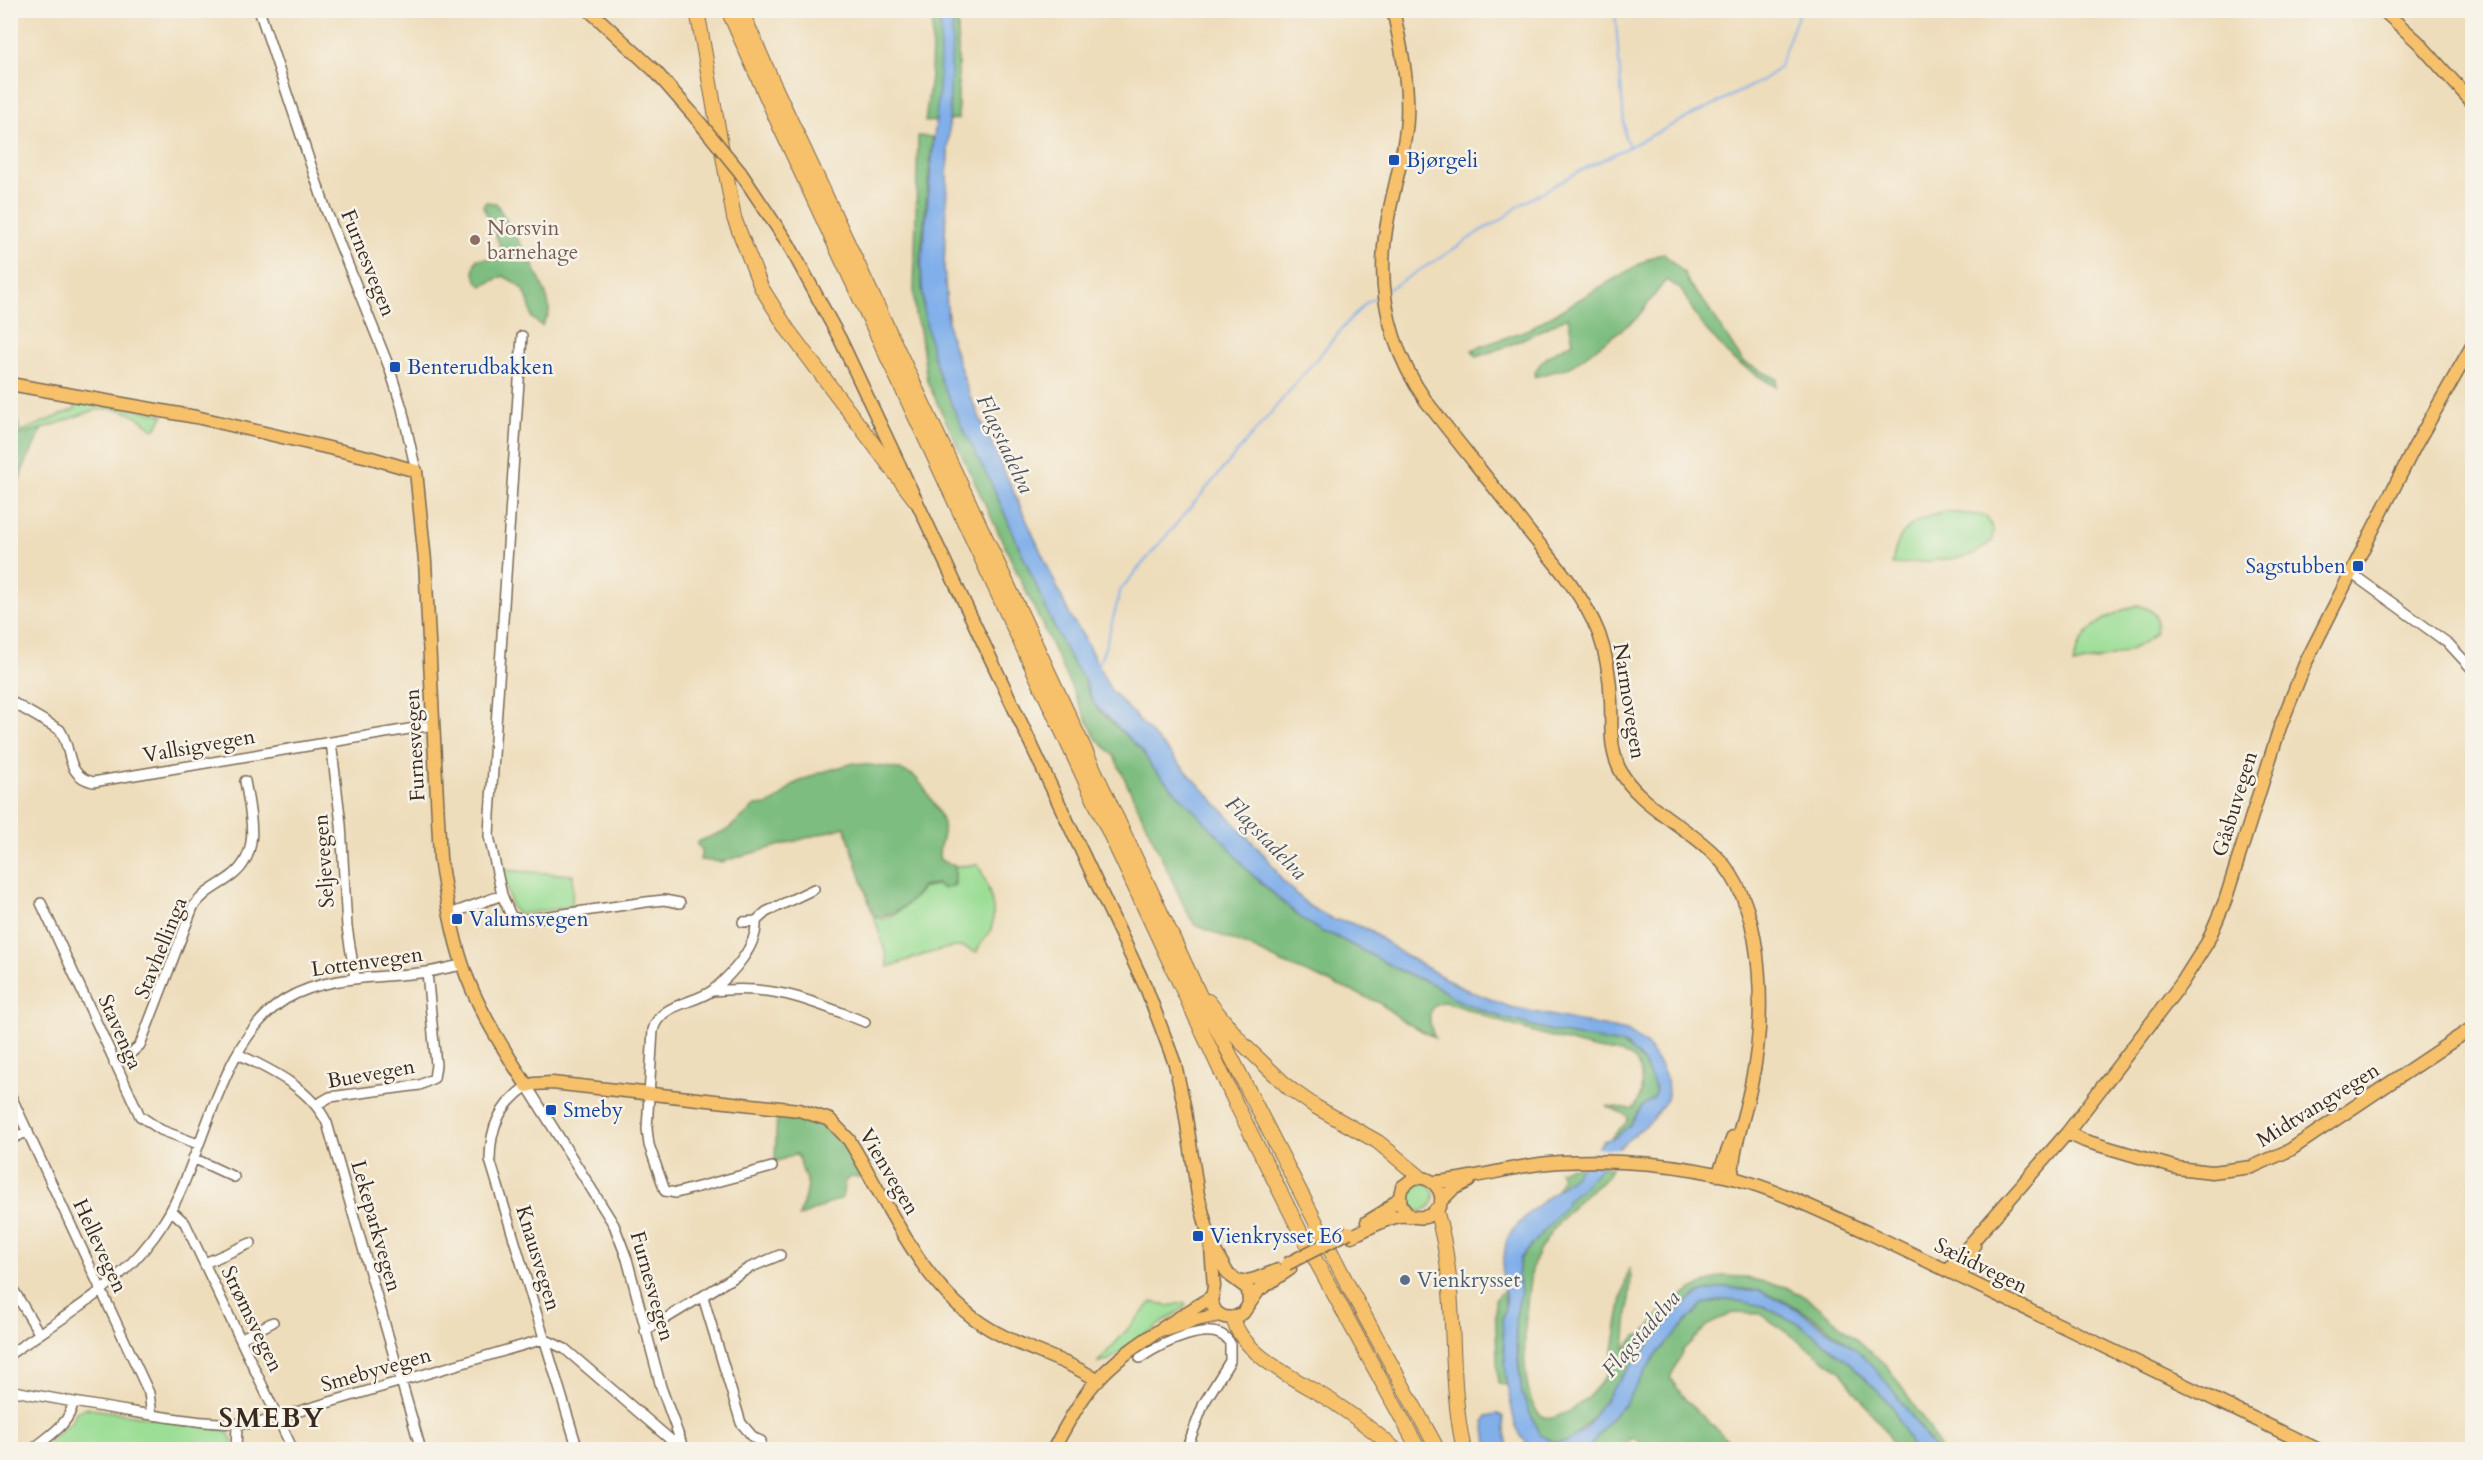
<svg xmlns="http://www.w3.org/2000/svg" width="2483" height="1460" font-family="Cardo,serif">
<style>
.green{fill:#9cde96;stroke:#6c845a;stroke-width:1.5}
.forest{fill:#7dbd7f;stroke:#5c744e;stroke-width:1.5}
.water{fill:#80afea;stroke:#5e6c84;stroke-width:1.5}
.pier{fill:#edb}
.lines{fill:none;stroke-linecap:round;stroke-linejoin:round}
.stream{stroke:#80afea;stroke-width:2}
.minor-casing{stroke:#7a6955;stroke-width:12}
.major-casing{stroke:#7a6955;stroke-width:15}
.highway-casing{stroke:#7a6955;stroke-width:16}
.minor{stroke:#fff;stroke-width:9}
.major{stroke:#f6c16b;stroke-width:12}
.highway{stroke:#f6c16b;stroke-width:14}
.major-bridge-casing{stroke:#7a6955;stroke-width:15;stroke-linecap:butt}
.major-bridge{stroke:#f6c16b;stroke-width:12}
.transit-dot{fill:#1a4fb4;stroke:#f7f3e8;stroke-width:2}
.education-dot{fill:#8d6e63;stroke:#f7f3e8;stroke-width:2}
.service-dot{fill:#5c6f8a;stroke:#f7f3e8;stroke-width:2}
.labels{text-anchor:middle;dominant-baseline:central;stroke-width:5;stroke-linejoin:round;paint-order:stroke}
.transit-label{font-size:21px;fill:#164399;stroke:#f7f3e8;text-anchor:start}
.education-label{font-size:21px;fill:#785e54;stroke:#f7f3e8;text-anchor:start}
.street-label{font-size:21px;fill:#3b2a1e;stroke:#f7f3e8}
.service-label{font-size:21px;fill:#4e5e75;stroke:#f7f3e8;text-anchor:start}
.water-label{font-size:22px;font-style:italic;fill:#50525b;stroke:#f7f3e8}
.district-label{font-size:27px;font-weight:bold;letter-spacing:1.5px;fill:#3b2a1e;stroke:#f7f3e8}
</style>
<rect width="100%" height="100%" fill="#f7f3e8"/>
<filter id="ink" filterUnits="userSpaceOnUse"><feTurbulence type="fractalNoise" baseFrequency=".0167" numOctaves="2"/><feDisplacementMap in="SourceGraphic" scale="12" xChannelSelector="R" yChannelSelector="G"/><feConvolveMatrix kernelMatrix="1 2 1 2 8 2 1 2 1" color-interpolation-filters="sRGB"/></filter>
<filter id="wash" filterUnits="userSpaceOnUse"><feTurbulence type="fractalNoise" baseFrequency=".008" numOctaves="4" result="noise"/><feDisplacementMap in="SourceGraphic" scale="24" xChannelSelector="R" yChannelSelector="G"/><feGaussianBlur stdDeviation="1.35" result="paint"/><feColorMatrix in="noise" values="0 0 0 0 0 0 0 0 0 0 0 0 0 0 0 0 0 1.4 0 .05"/><feComposite in="paint" operator="in"/></filter>
<g filter="url(#wash)">
<rect width="100%" height="100%" fill="#edb"/>
<path class="green" d="M10 390 20 432 75 409V398L164 415 154 430C113 391 85 416 41 429 32 432 23 433 14 436L11 431Z
M1948 512 1986 516 1993 529 1992 541 1974 554 1964 557 1892 565C1897 529 1913 518 1948 512Z
M2137 605C2153 609 2159 614 2156 632 2137 654 2101 658 2073 665 2080 629 2104 616 2137 605Z
M978 865C987 881 1000 915 989 933 985 941 979 942 977 952 970 952 969 948 963 947 952 944 901 962 888 967L886 954 874 916C877 917 880 919 883 919 895 918 916 897 922 888L937 885 944 889 955 885V866Z
M502 870 573 875 572 907 519 914 512 908Z
M1406 1197a14 14 0 1 1 28 0a14 14 0 1 1-28 0Z
M1152 1302 1168 1306 1184 1303 1186 1306 1109 1360 1098 1362Z
M85 1408 208 1426 227 1431 232 1440 233 1450H39L73 1420 76 1412Z"/>
<path class="forest" d="M933 11H958V119L925 122 931 76Z
M918 136 933 137 920 262 924 313 941 381 993 487 1056 631 1073 664 1084 679 1089 695 1098 710 1143 752 1151 766 1229 846 1248 871 1301 918 1322 932 1333 935 1407 974 1433 984 1457 1000 1501 1017 1551 1031 1621 1044 1633 1051 1645 1065 1653 1082 1656 1093 1653 1099 1642 1106 1630 1125 1616 1137 1611 1138 1627 1122 1628 1116 1607 1106 1632 1109C1645 1099 1644 1069 1633 1058 1626 1052 1599 1050 1589 1047 1564 1040 1539 1034 1514 1026 1491 1019 1468 1008 1445 1002 1424 1003 1429 1025 1435 1038L1405 1022 1378 1002 1280 962 1254 949 1195 925 1186 910 1114 756 1096 738 1082 710 927 381 920 330 915 316 914 293Z
M486 202 496 203C509 226 552 289 549 313 548 317 544 322 542 326L532 318C529 296 525 286 503 276L482 286C474 279 471 269 477 259H498L502 250 483 206Z
M1663 253 1685 274 1689 284 1707 306 1743 362 1777 379 1776 387 1733 360 1701 324 1680 288 1666 280 1636 319 1570 367 1534 377C1538 358 1557 351 1573 342L1568 317 1510 345 1476 357 1472 350 1529 329 1650 258Z
M42 429 23 469 11 504V467L14 436Z
M854 763C872 766 898 766 914 776 921 781 926 792 931 799 936 807 941 815 943 824 946 838 936 845 940 860L955 866 954 885 944 889 937 884 922 887C911 903 893 919 873 915L845 827 721 862 700 860 702 849 697 845V842L727 830 755 806 767 805 777 800 794 784 819 773Z
M777 1110 799 1113 833 1126 864 1172 858 1178 851 1177 845 1181 842 1198 799 1217 808 1186 797 1154 775 1162Z
M1571 1167 1582 1168 1556 1192 1562 1178 1559 1171Z
M1602 1167 1611 1168C1607 1182 1591 1189 1580 1199 1565 1214 1538 1246 1533 1266 1526 1291 1513 1410 1547 1418 1551 1419 1556 1417 1560 1415 1577 1411 1600 1386 1610 1370 1613 1364 1612 1352 1614 1344 1618 1319 1622 1293 1629 1268L1631 1277 1625 1350 1636 1336 1643 1334 1659 1315 1680 1297 1701 1285 1722 1276 1743 1277 1786 1287 1812 1301 1887 1366 1930 1429 1940 1449H1933C1927 1435 1917 1423 1908 1411 1871 1361 1822 1313 1762 1292 1756 1290 1735 1289 1726 1287 1706 1301 1668 1322 1653 1339 1623 1371 1602 1415 1567 1442H1552L1539 1434 1522 1394 1515 1320 1521 1291 1518 1276 1520 1259 1567 1200Z
M1504 1290 1505 1311 1502 1320 1507 1385 1498 1384 1495 1300Z
M1730 1299 1763 1306 1801 1325 1850 1363 1892 1406 1913 1449H1894L1887 1433 1840 1371 1761 1314 1733 1313 1708 1325 1683 1350 1670 1378 1685 1399 1737 1449H1647L1634 1438 1630 1439 1623 1449 1588 1450 1609 1420 1625 1404 1655 1356 1703 1304Z"/>
<path class="water" d="M941 11H953L944 268 949 333 969 394 1071 618 1083 636 1110 689 1268 859 1282 880 1309 906 1334 920 1345 921 1367 929 1403 954 1460 987 1510 1007 1627 1031 1646 1044 1660 1065 1667 1080 1668 1095 1666 1101 1652 1120 1623 1144 1580 1190 1567 1200 1566 1205 1520 1259 1518 1275 1521 1291 1515 1320 1516 1345 1522 1394 1539 1434 1552 1442H1567L1585 1429 1616 1384 1683 1304 1702 1292 1726 1287 1748 1291H1760L1797 1309 1859 1352 1888 1384 1923 1432 1933 1449H1913L1892 1406 1850 1363 1801 1325 1763 1306 1729 1299 1703 1304 1655 1356 1625 1404 1609 1420 1588 1449H1533L1522 1438 1515 1424 1507 1385 1502 1320 1506 1302 1502 1272 1506 1243 1512 1231 1530 1212 1573 1177 1603 1141 1616 1137 1630 1125 1642 1106 1654 1098 1656 1089 1645 1065 1639 1057 1626 1045 1551 1031 1501 1017 1457 1000 1433 984 1407 974 1333 935 1322 932 1301 918 1248 871 1228 846 1151 766 1143 752 1094 704 1084 679 1073 664 1056 631 993 487 961 425 941 381 932 351 924 313 921 267 939 88Z
M1498 1414 1503 1417 1508 1449H1488L1484 1421 1487 1416Z"/>
<path class="pier" d="M1594 1148 1622 1149 1618 1154 1590 1153Z"/>
<g class="lines">
<path class="stream" d="M1615 10 1625 136 1629 147
M1389 289 1454 249 1480 231 1500 221 1520 205 1578 172 1761 81 1778 69 1800 10
M1097 667 1105 648 1121 589 1348 322 1367 302 1379 295"/>
</g>
</g>
<g filter="url(#ink)">
<g class="lines">
<g class="minor-casing">
<path id="minor" d="M259 10 326 210 389 367 402 408 416 471
M2351 573 2449 644 2472 669
M10 701 60 730C73 750 65 776 93 782L433 725
M331 742 341 824 347 927 355 978
M502 895 511 916 522 920 646 902 664 900 680 903
M41 903 140 1116 161 1130 198 1144
M450 914 502 895 489 836 490 815 522 336
M743 922 756 921
M712 991C775 984 809 1000 865 1022
M238 1054C271 1070 310 1088 327 1123L421 1450
M114 1063 129 1055 140 1045 193 907C204 891 219 886 233 875 262 852 250 812 245 781
M10 1094 149 1393 152 1415
M316 1105 330 1097 420 1085 434 1078 436 1065 427 972
M10 1140 28 1131
M193 1158 234 1177
M772 1167 676 1193 665 1191 649 1145 647 1129 653 1030C660 1003 695 1004 713 990 732 974 758 946 756 921L766 912 814 889
M171 1210 185 1223 293 1450
M205 1263 251 1243
M10 1284 39 1333
M703 1297 741 1423 754 1438 761 1441
M645 1331 749 1268 780 1255
M242 1338 273 1322
M10 1354C67 1314 126 1283 164 1222 205 1158 218 1040 286 999 329 974 379 979 427 972 439 970 451 967 462 965
M1140 1358C1159 1345 1214 1316 1230 1343V1361L1204 1403 1186 1450
M10 1390C53 1399 96 1406 139 1413 179 1419 218 1426 259 1423L544 1339 565 1349 672 1441 680 1438
M32 1450C48 1436 70 1425 73 1402
M236 1450 237 1425
M578 1450 490 1160C490 1127 500 1105 527 1086L614 1225 627 1259 661 1387 684 1450"/>
</g>
<g class="major-casing">
<path id="major" d="M589 10 655 71 696 118
M1393 10C1401 46 1409 82 1407 119 1405 152 1394 186 1388 218 1375 285 1388 346 1426 401 1460 445 1496 489 1530 533 1556 564 1584 596 1599 634 1607 656 1610 678 1611 701 1612 723 1609 747 1619 768 1637 807 1697 830 1725 866 1766 918 1765 1022 1751 1085 1745 1116 1733 1146 1732 1178
M2383 10 2418 42 2472 102
M740 172 789 245 840 339 1147 990 1175 1064 1184 1105 1198 1195 1211 1244 1228 1274 1248 1289 1249 1305
M10 384 196 417 368 457 416 471 425 561 440 858C445 893 451 929 462 963 476 1007 503 1048 527 1086L534 1084 552 1083 799 1110 830 1120 849 1140C890 1206 921 1288 990 1329 1025 1350 1065 1358 1098 1381
M2067 1133 2085 1141 2177 1168 2212 1172 2252 1167 2290 1150 2472 1028
M1718 1175 1733 1137
M1434 1182C1477 1179 1518 1164 1560 1162 1618 1159 1682 1164 1737 1179 1783 1192 1826 1214 1869 1233L2319 1450
M1441 1201 1453 1189 1469 1181
M1367 1222 1385 1211 1400 1197
M1352 1236C1367 1229 1383 1220 1399 1216 1410 1214 1420 1221 1430 1215 1453 1203 1437 1174 1414 1178L1402 1187C1398 1199 1400 1208 1410 1216
M1211 1248 1214 1287 1211 1302 1216 1312 1224 1317 1233 1318 1243 1313 1259 1290 1290 1269
M1947 1271 2067 1133 2181 984 2207 943 2225 901 2280 727 2305 664 2415 446 2472 346
M1960 1277 1974 1246
M1241 1282 1255 1279 1278 1270
M1166 1330 1200 1319 1220 1315
M1053 1450C1064 1429 1075 1409 1089 1390 1120 1350 1170 1325 1211 1297"/>
</g>
<g class="highway-casing">
<path id="highway" d="M697 10 734 218 761 287 788 330 916 501
M728 10 780 127 1237 1106 1304 1239 1419 1450
M741 10 773 83 1199 994 1350 1289 1438 1450
M1208 1001 1243 1044 1289 1088 1316 1107 1378 1142 1420 1177
M1436 1210C1460 1287 1446 1371 1464 1450
M1233 1318C1242 1356 1302 1382 1333 1402 1355 1417 1376 1432 1396 1450"/>
</g>
<use href="#minor" class="minor"/>
<use href="#major" class="major"/>
<use href="#highway" class="highway"/>
<g class="major-bridge-casing">
<path id="major-bridge" d="M696 118 740 172
M1287 1264 1349 1232"/>
</g>
<use href="#major-bridge" class="major-bridge"/>
</g>
</g>
<g class="transit-dot">
<rect x="1388" y="154" width="12" height="12" rx="3"/>
<rect x="389" y="361" width="12" height="12" rx="3"/>
<rect x="2352" y="560" width="12" height="12" rx="3"/>
<rect x="451" y="913" width="12" height="12" rx="3"/>
<rect x="545" y="1104" width="12" height="12" rx="3"/>
<rect x="1192" y="1230" width="12" height="12" rx="3"/>
</g>
<circle class="education-dot" cx="475" cy="240" r="6"/>
<circle class="service-dot" cx="1405" cy="1280" r="6"/>
<g class="labels">
<g class="transit-label">
<text x="1406" y="160">Bjørgeli</text>
<text x="407" y="367">Benterudbakken</text>
<text x="2346" y="566" text-anchor="end">Sagstubben</text>
<text x="469" y="919">Valumsvegen</text>
<text x="563" y="1110">Smeby</text>
<text x="1210" y="1236">Vienkrysset E6</text>
</g>
<g class="education-label">
<text x="487" y="228">Norsvin<tspan x="487" dy="24">barnehage</tspan></text>
</g>
<g class="street-label">
<text transform="translate(368 263) rotate(68)">Furnesvegen</text>
<text transform="translate(1629 701) rotate(81)">Narmovegen</text>
<text transform="translate(415 745) rotate(-93)">Furnesvegen</text>
<text transform="translate(199 746) rotate(-10)">Vallsigvegen</text>
<text transform="translate(2235 804) rotate(-73)">Gåsbuvegen</text>
<text transform="translate(324 861) rotate(-94)">Seljevegen</text>
<text transform="translate(161 948) rotate(-68)">Stavhellinga</text>
<text transform="translate(367 962) rotate(-8)">Lottenvegen</text>
<text transform="translate(120 1032) rotate(66)">Stavenga</text>
<text transform="translate(371 1074) rotate(-10)">Buevegen</text>
<text transform="translate(2318 1105) rotate(-32)">Midtvangvegen</text>
<text transform="translate(889 1172) rotate(59)">Vienvegen</text>
<text transform="translate(376 1226) rotate(74)">Lekeparkvegen</text>
<text transform="translate(100 1246) rotate(65)">Hellevegen</text>
<text transform="translate(538 1258) rotate(73)">Knausvegen</text>
<text transform="translate(1981 1266) rotate(26)">Sælidvegen</text>
<text transform="translate(652 1286) rotate(74)">Furnesvegen</text>
<text transform="translate(252 1319) rotate(64)">Strømsvegen</text>
<text transform="translate(376 1370) rotate(-16)">Smebyvegen</text>
</g>
<g class="service-label">
<text x="1417" y="1280">Vienkrysset</text>
</g>
<g class="water-label">
<text transform="translate(1005 444) rotate(65)">Flagstadelva</text>
<text transform="translate(1266 838) rotate(46)">Flagstadelva</text>
<text transform="translate(1641 1334) rotate(-49)">Flagstadelva</text>
</g>
<g class="district-label">
<text x="272" y="1418">SMEBY</text>
</g>
</g>
<rect width="2483" height="1460" fill="none" stroke="#f7f3e8" stroke-width="36"/>
</svg>
